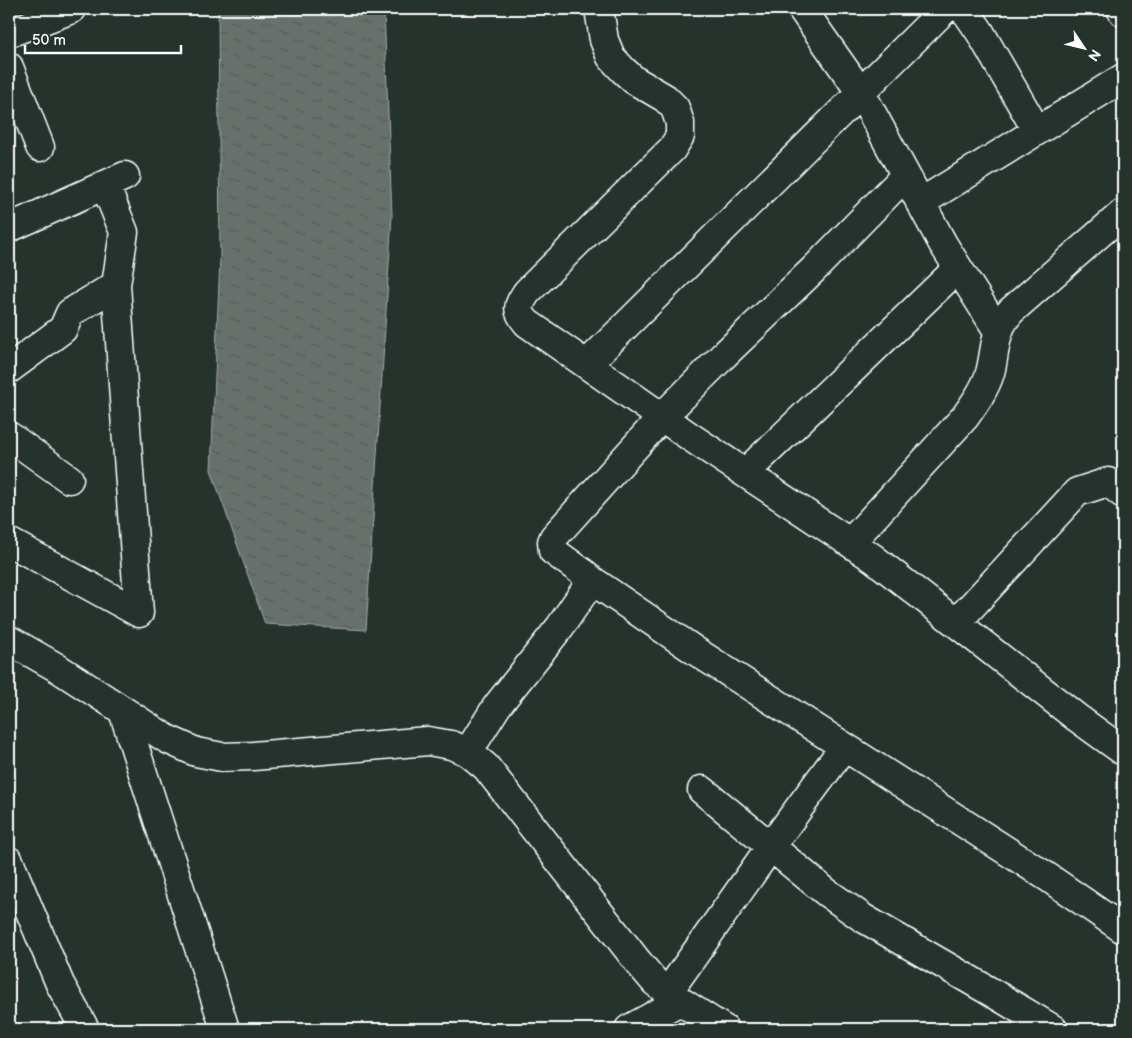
<svg xmlns="http://www.w3.org/2000/svg" width="1132" height="1038" font-family="'Balsamiq Sans',sans-serif">
<style>
.water{fill:url(#water-ripples);stroke:#a4a9a7}
.lines{fill:none;stroke-linecap:round;stroke-linejoin:round}
.minor-casing{stroke:#fff;stroke-width:31}
.major-casing{stroke:#fff;stroke-width:31}
.minor{stroke:#26332d;stroke-width:28}
.major{stroke:#26332d;stroke-width:28}
</style>
<defs>
<pattern id="water-ripples" width="26" height="14" patternUnits="userSpaceOnUse" patternTransform="scale(1.25)"><rect width="26" height="14" fill="#67706c"/><path d="M2 4q2-2 4 0t4 0M15 11q2-2 4 0t4 0" fill="none" stroke="#575a59"/></pattern>
</defs>
<rect width="100%" height="100%" fill="#26332d"/>
<filter id="ink" filterUnits="userSpaceOnUse"><feTurbulence type="fractalNoise" baseFrequency=".02" numOctaves="2"/><feDisplacementMap in="SourceGraphic" scale="10" xChannelSelector="R" yChannelSelector="G"/><feConvolveMatrix kernelMatrix="1 2 1 2 8 2 1 2 1" color-interpolation-filters="sRGB"/></filter>
<g filter="url(#ink)">
<path class="water" d="M218 9H384L392 216 366 630 265 624 211 470 220 259Z"/>
<g class="lines">
<g class="minor-casing">
<path id="minor" d="M599 9 604 40 611 57 623 70 634 80 665 98 675 108 680 123V136L672 149 527 292C518 306 515 309 527 323L692 438 873 558 1076 717 1123 751
M802 9 861 93 943 244 998 331
M962 9 967 13 980 32 1037 131
M1121 9 1123 12
M9 33 72 9
M9 67 40 147
M105 185 124 232 116 285 139 613
M920 203 1123 78
M9 228 125 176
M587 364 945 9
M9 369 63 329 70 313 116 285
M9 436 69 479
M745 473 958 268
M9 542 139 613
M850 543 965 417C975 403 985 389 990 373 994 359 994 344 999 331 1001 323 1006 317 1011 311L1123 213
M590 579 697 652 1049 878 1123 929
M956 623 1077 492 1108 482 1123 494
M123 711 225 1029
M468 752 497 706 560 627 588 586 590 579 585 574 553 551 552 542 554 537 662 417 724 355 813 270 905 176
M702 790 826 892 863 918 1003 999 1053 1029
M9 861 60 984 85 1029
M668 992 771 846 844 747
M629 1029 680 1001"/>
</g>
<g class="major-casing">
<path id="major" d="M9 640 56 667 167 739 196 752 222 757 253 756 428 741 451 745 468 752 486 767 638 962 655 982 680 1001 724 1029"/>
</g>
<use href="#minor" class="minor"/>
<use href="#major" class="major"/>
</g>
</g>
<rect width="1132" height="1038" fill="none" stroke="#26332d" stroke-width="30"/>
<rect x="15" y="15" width="1102" height="1008" fill="none" stroke="#fff" stroke-width="2" filter="url(#ink)"/>
<g transform="translate(1084 48) rotate(125)" stroke="#26332d" stroke-width="4" paint-order="stroke">
<path d="M0-4L9 19L0 12L-9 19Z" fill="#ffffff"/>
<text y="-8" font-size="14" font-weight="bold" text-anchor="middle" fill="#ffffff">N</text>
</g>
<path d="M25 45v8h156v-8" fill="none" stroke="#ffffff" stroke-width="2.5"/>
<text x="32" y="45" font-size="15" fill="#ffffff" stroke="#26332d" stroke-width="4" paint-order="stroke">50 m</text>
</svg>
